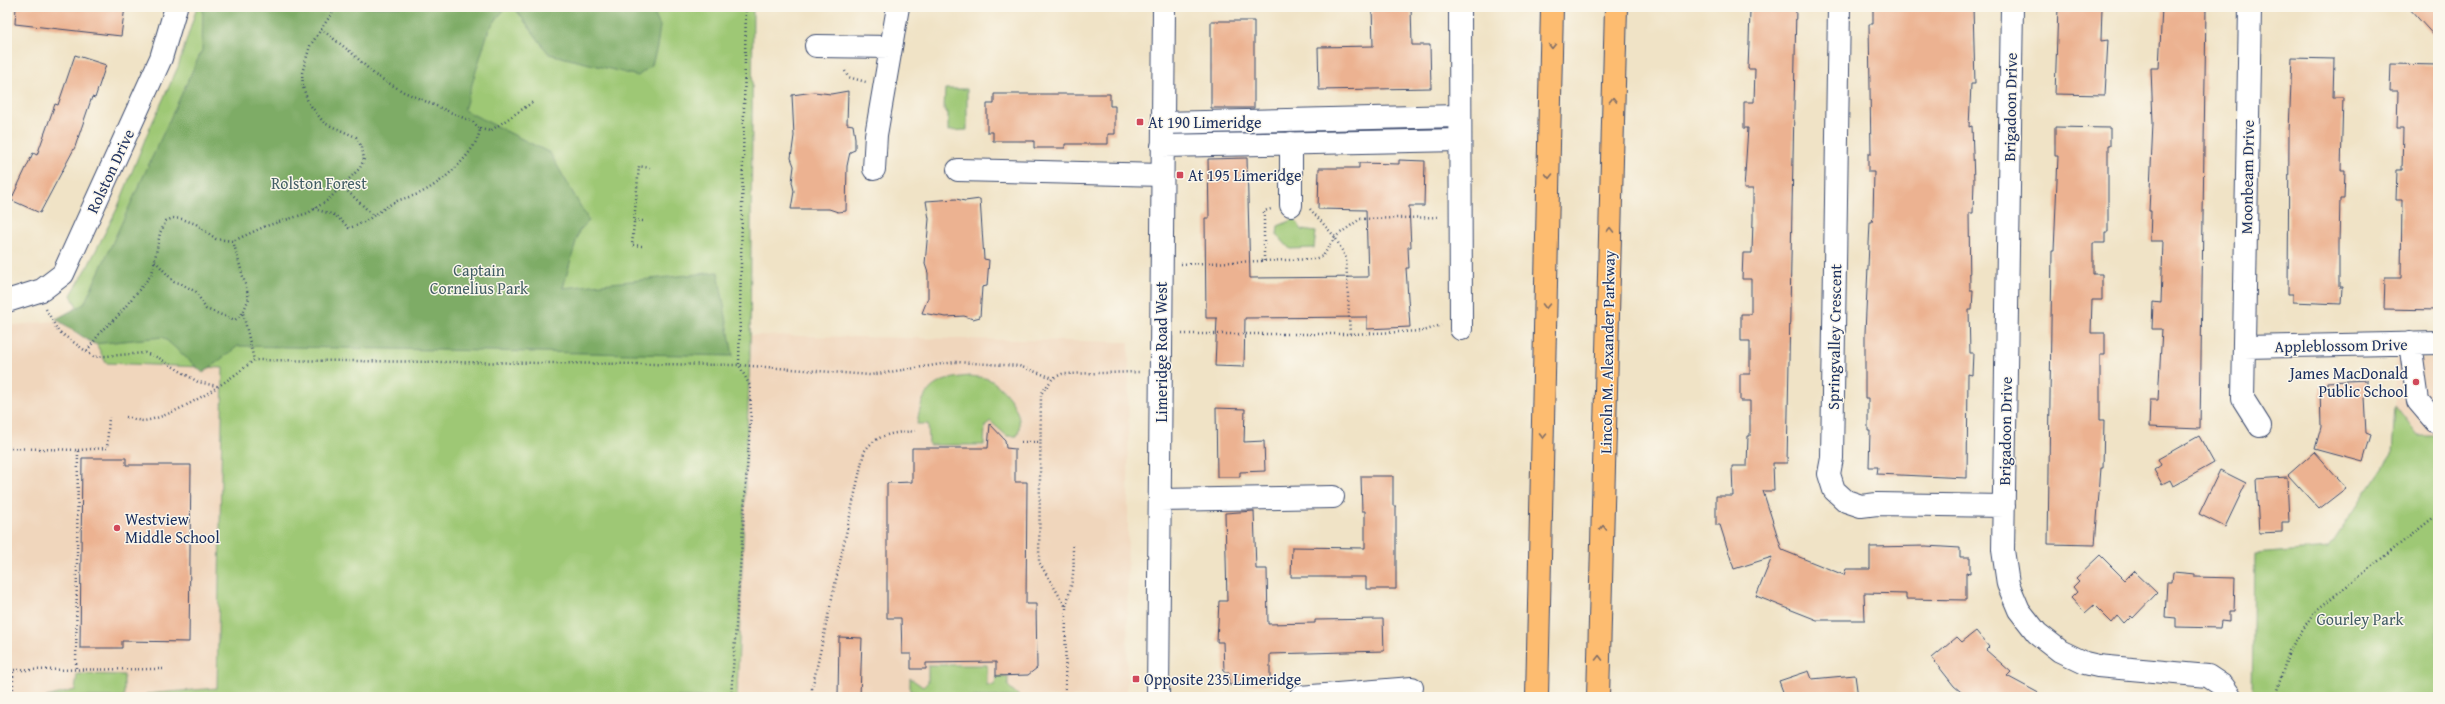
<svg xmlns="http://www.w3.org/2000/svg" width="2445" height="704" font-family="'Gentium Book Plus',serif">
<style>
.built{fill:#f0d6bc}
.green{fill:#9ec874;stroke:#5c7c69}
.forest{fill:#7eac66;stroke:#4c6e62}
.building{fill:#ecb291}
.lines{fill:none;stroke-linecap:round;stroke-linejoin:round}
.minor-casing{stroke:#3b4a6e;stroke-width:24}
.highway-casing{stroke:#3b4a6e;stroke-width:24}
.path{stroke:#3b4a6e;stroke-width:2.5;stroke-dasharray:1 3;stroke-linecap:butt}
.minor{stroke:#fff;stroke-width:22}
.highway{stroke:#fdbc70;stroke-width:22}
.oneway{stroke:#816e66}
.poi-dot{fill:#d1495b;stroke:#fbf7ec;stroke-width:1.5}
.labels{text-anchor:middle;dominant-baseline:central;stroke-width:3;stroke-linejoin:round;paint-order:stroke}
.street-label{font-size:16px;fill:#1b2f5e;stroke:#fbf7ec}
.poi-label{font-size:16px;fill:#1b2f5e;stroke:#fbf7ec;text-anchor:start}
.park-label{font-size:16px;fill:#425d65;stroke:#fbf7ec}
</style>
<rect width="100%" height="100%" fill="#fbf7ec"/>
<filter id="ink" filterUnits="userSpaceOnUse"><feTurbulence type="fractalNoise" baseFrequency=".025" numOctaves="2"/><feDisplacementMap in="SourceGraphic" scale="8" xChannelSelector="R" yChannelSelector="G"/><feConvolveMatrix kernelMatrix="1 2 1 2 8 2 1 2 1" color-interpolation-filters="sRGB"/></filter>
<filter id="wash" filterUnits="userSpaceOnUse"><feTurbulence type="fractalNoise" baseFrequency=".012" numOctaves="4" result="noise"/><feDisplacementMap in="SourceGraphic" scale="16" xChannelSelector="R" yChannelSelector="G"/><feGaussianBlur stdDeviation="0.9" result="paint"/><feColorMatrix in="noise" values="0 0 0 0 0 0 0 0 0 0 0 0 0 0 0 0 0 1.4 0 .05"/><feComposite in="paint" operator="in"/></filter>
<g filter="url(#wash)">
<rect width="100%" height="100%" fill="#f0e3c6"/>
<path class="built" d="M83 318 106 362 223 367 217 689 146 694 145 697H7V326Z
M750 335 1129 342 1127 697H737Z
M2395 358H2438V436H2418L2395 406Z"/>
<path class="green" d="M197 7H753L750 356 737 697H146V694L217 688 223 368 106 363 71 295 87 268 117 209 148 132 178 67Z
M945 89H967V130L948 131V114L944 109Z
M1295 219 1302 230 1316 232 1314 248 1290 249 1277 235 1278 226Z
M970 376C977 377 986 377 992 381 1008 392 1026 416 1017 436H1007L990 421 985 427 984 445H929L928 424H917C922 387 935 379 970 376Z
M2395 406 2418 436H2438V697H2252L2254 554 2329 548 2392 454Z
M928 665H987V685H994L997 677 1008 676V686L1020 697H916L915 691H910V678L923 687 928 682Z
M77 674 124 675V697H46L75 690Z"/>
<path class="forest" d="M203 7H506L489 29 464 110 550 153 589 221 579 231 563 288 718 272 733 356 238 346 203 373 163 337 94 344 56 319 84 304 202 50Z
M514 7H651L660 26 657 47 652 65 638 76 549 54Z"/>
<g id="blocks">
<path class="building" d="M16 7H125L121 36 15 24Z
M1372 7H1411L1412 45H1430L1431 88 1319 90 1318 47 1373 46Z
M1756 7H1796L1787 463H1773L1774 491H1763L1782 550 1844 575 1846 569H1870V547L1926 546 1960 548V557H1970V574L1966 573V600L1906 599V594L1864 593 1865 620H1817L1756 596 1772 557 1734 569 1720 525H1716V496H1733L1732 466H1747L1748 436H1750V401H1740V374H1750V341H1741V314H1751V279H1742L1743 253H1752L1753 219V189H1744L1748 128H1744V102H1754L1755 69H1748L1749 42 1750 10H1756Z
M1873 7H1973L1975 84H1971L1969 127 1972 126 1974 181 1973 213H1969L1970 290H1973L1972 310H1969L1970 353H1973L1972 375 1968 374 1967 478 1877 474 1878 467H1869L1870 431H1868V398H1865V333L1870 222H1872L1873 217 1874 172H1868V154H1871L1869 24H1873Z
M2058 7H2102L2101 41 2108 40 2105 95 2055 94Z
M2162 7H2206L2200 429 2149 427 2150 400H2158L2162 329H2152L2153 302 2161 303 2163 241H2150L2151 211H2149L2153 123 2151 68H2159Z
M2408 7H2438V40Z
M1211 21H1254V108H1211Z
M75 55 106 65 95 98 92 97 75 147 40 213 11 200 33 153 37 155 55 104 58 105Z
M2292 58 2334 59 2333 97H2343L2341 170H2345L2344 199H2340L2339 243V287H2342L2341 304 2293 302V294H2288L2289 131Z
M2391 64 2438 65V310L2384 309 2385 278H2401L2402 200H2396L2397 170H2402L2403 128H2397L2398 91H2390Z
M848 91 847 124 853 125 855 138V150L850 152 847 166 846 211 838 212 829 209H791L794 191 792 182 794 166 791 158 794 136 792 95 814 92 831 94Z
M994 94H1110V106H1115V134H1108V144H1065V148H1034V141H993V132H987V104H994Z
M2055 127 2110 128V146H2108V232H2105V243H2093V274H2102V300H2092L2091 333H2105V355H2100V420H2104L2103 468H2101L2095 545 2048 544 2052 251H2054L2058 156H2055Z
M1247 158 1250 278 1368 277 1366 210 1318 209 1319 168H1359V163L1399 164V160L1425 161 1424 206H1409L1411 247H1408L1409 268H1406L1410 327 1367 329V317L1245 318 1244 367 1215 366 1217 318H1206L1205 218H1209L1208 159Z
M956 199 965 201 980 199 984 259 989 260 987 286 982 287 980 317 973 319 964 316 946 317 922 313 928 298V273L925 264 929 219 926 201Z
M2367 380V393L2364 397 2366 433 2371 435 2363 462 2315 449 2321 427 2320 387 2327 386V382Z
M1216 408 1245 409 1244 442 1264 441 1265 471 1240 472V477H1217Z
M990 424 1005 440 1006 448 1015 449V482H1027L1026 604H1036L1037 668 1028 675 996 676V662L926 663V669H911V654H902L901 618H887V483L912 482V448H988Z
M2199 436 2214 463 2173 486 2170 480 2162 484 2154 470 2161 465 2158 459Z
M2314 452 2346 488 2319 509 2288 475Z
M82 458H126V465H191L189 642 122 641V648H80Z
M2220 470 2246 483 2225 527 2199 514Z
M1361 476H1393V506H1396V589H1366V577H1291L1292 547 1365 548V511H1362Z
M2287 477 2289 522H2282V532L2259 533 2256 479Z
M1254 511 1256 569H1267L1268 624 1315 623V620L1383 619 1384 651 1270 654V684L1229 685V672H1224L1223 642H1217L1219 601H1227L1225 513Z
M2100 555 2125 580 2134 571 2157 593 2133 618 2131 616 2124 623 2118 616 2112 623 2094 605 2085 613 2071 598 2077 592 2073 587 2079 581 2076 578Z
M2173 572 2195 574V577L2235 578 2234 611H2229V622L2221 621 2220 628 2176 627V618L2165 617 2167 582H2172Z
M1976 631 1989 647 1986 650 2011 672 2007 676 2046 697H1967L1954 686 1932 658 1957 637 1962 642Z
M839 637 862 638 860 697H838Z
M1809 671 1812 679 1855 675 1858 697H1785L1779 681Z"/>
</g>
</g>
<g filter="url(#ink)">
<use href="#blocks" fill-opacity="0" stroke="#3b4a6e" stroke-width="1"/>
<g class="lines">
<g class="minor-casing">
<path id="minor" d="M1460 7 1461 329
M1839 7 1832 458 1829 474 1834 490 1846 501 1861 506 1877 504 2004 506
M2012 7 2003 550 2008 584 2019 610 2037 633 2060 651 2085 663 2098 666 2208 676 2223 686 2231 697
M2250 7 2243 399 2260 426
M816 46 891 47
M1163 123 1459 116
M1162 146 1460 140
M874 169 876 135 898 7
M958 170 1162 175
M1291 205V143
M7 301 42 290 63 274 161 58 176 7
M2410 343 2418 401 2435 421 2438 420
M2244 347 2438 343
M1160 500 1333 497
M1158 697 1164 7
M1300 697 1412 688"/>
</g>
<g class="highway-casing">
<path id="highway" d="M1537 697 1552 7
M1598 697 1616 7"/>
</g>
<path class="path" d="M746 7 739 365 870 375 955 362 1019 366 1053 378
M845 71 848 77 866 82
M480 129 490 131 533 102
M342 186 374 216
M314 209 335 215 349 228C368 223 380 209 397 201 404 198 411 197 418 194 440 185 477 153 480 129L473 122 404 92 375 75 352 53 321 29
M1310 209 1335 237 1346 258 1350 334
M634 220 643 221
M233 241 249 298 243 313 254 360
M642 246 632 245 639 166 650 168
M155 261 174 282 180 283 196 292 206 309 235 320 243 313
M1264 261V211L1271 209
M1181 264 1314 259 1323 256 1335 237 1360 219 1440 217
M46 309 58 331 94 357 145 353 159 358 198 382 217 386
M1182 334H1350L1424 331 1441 325
M87 351 102 330 117 317 152 274 160 233 166 221 173 218 182 219 196 224 216 239 233 241 266 226 308 213 328 200 360 168 364 159 362 148 356 137 324 123 308 102 303 87 302 73 310 46 336 7
M126 417C132 418 139 421 144 421 177 416 229 381 254 360L739 365 750 386 751 412 731 697
M1021 442H1041
M7 448 78 450 76 670
M78 450 107 448 109 417
M1066 606C1072 584 1076 567 1072 544
M13 697V670L165 669
M813 697 812 689 864 452C877 433 894 433 915 431
M1065 697 1066 607 1039 562 1041 394 1053 378 1062 374 1140 372
M2275 697 2289 651 2314 612 2438 514"/>
<use href="#minor" class="minor"/>
<use href="#highway" class="highway"/>
</g>
<defs><path id="oneway-chevron" d="M-2-3.5L2.5 0L-2 3.5" fill="none" stroke-width="1.6" stroke-linecap="round" stroke-linejoin="round"/></defs>
<g class="oneway">
<use href="#oneway-chevron" transform="translate(1552 46) rotate(91)"/>
<use href="#oneway-chevron" transform="translate(1613 100) rotate(-89)"/>
<use href="#oneway-chevron" transform="translate(1549 176) rotate(91)"/>
<use href="#oneway-chevron" transform="translate(1610 230) rotate(-89)"/>
<use href="#oneway-chevron" transform="translate(1546 306) rotate(91)"/>
<use href="#oneway-chevron" transform="translate(1543 436) rotate(91)"/>
<use href="#oneway-chevron" transform="translate(1603 528) rotate(-89)"/>
<use href="#oneway-chevron" transform="translate(1599 658) rotate(-89)"/>
</g>
</g>
<g class="poi-dot">
<rect x="1136" y="118" width="8" height="8" rx="2"/>
<rect x="1176" y="171" width="8" height="8" rx="2"/>
<circle cx="2416" cy="382" r="4"/>
<circle cx="117" cy="528" r="4"/>
<rect x="1132" y="675" width="8" height="8" rx="2"/>
</g>
<g class="labels">
<g class="street-label">
<text transform="translate(2010 107) rotate(-89)">Brigadoon Drive</text>
<text transform="translate(110 171) rotate(-65)">Rolston Drive</text>
<text transform="translate(2247 177) rotate(-89)">Moonbeam Drive</text>
<text transform="translate(1834 337) rotate(-89)">Springvalley Crescent</text>
<text transform="translate(2341 345) rotate(-1)">Appleblossom Drive</text>
<text transform="translate(1161 352) rotate(-90)">Limeridge Road West</text>
<text transform="translate(1607 352) rotate(-89)">Lincoln M. Alexander Parkway</text>
<text transform="translate(2005 431) rotate(-89)">Brigadoon Drive</text>
</g>
<g class="poi-label">
<text x="1148" y="122">At 190 Limeridge</text>
<text x="1188" y="175">At 195 Limeridge</text>
<text x="2408" y="373" text-anchor="end">James MacDonald<tspan x="2408" dy="18">Public School</tspan></text>
<text x="125" y="519">Westview<tspan x="125" dy="18">Middle School</tspan></text>
<text x="1144" y="679">Opposite 235 Limeridge</text>
</g>
<g class="park-label">
<text x="319" y="183">Rolston Forest</text>
<text x="479" y="270">Captain<tspan x="479" dy="18">Cornelius Park</tspan></text>
<text x="2360" y="619">Gourley Park</text>
</g>
</g>
<rect width="2445" height="704" fill="none" stroke="#fbf7ec" stroke-width="24"/>
</svg>
